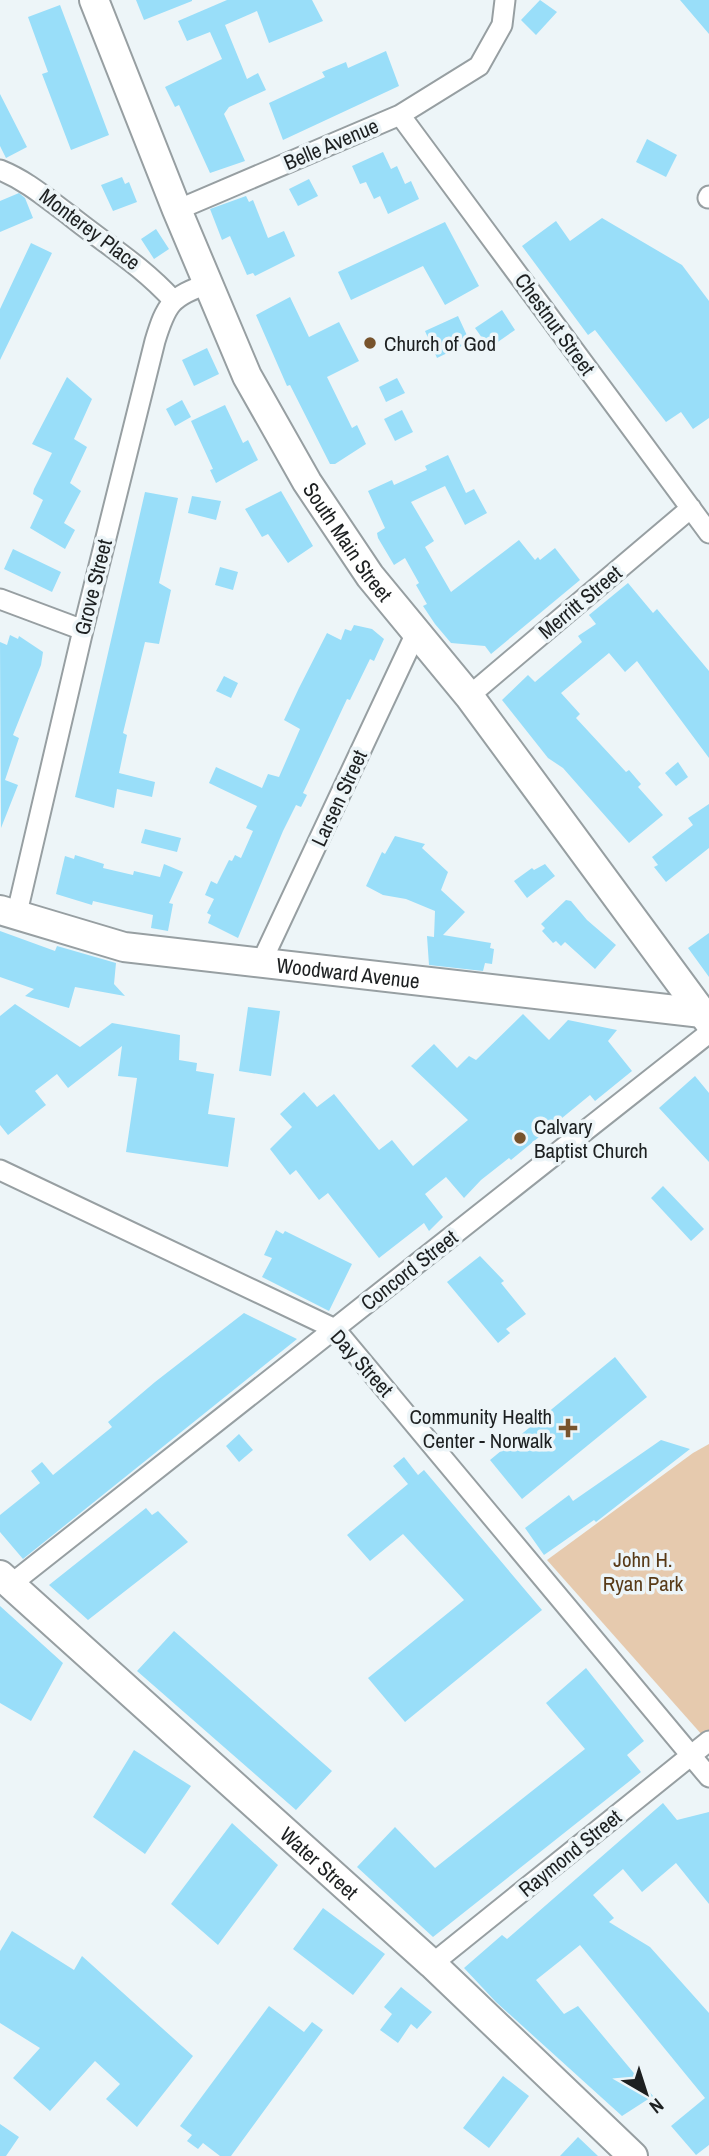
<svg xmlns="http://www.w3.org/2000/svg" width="709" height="2156" font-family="'Archivo Narrow',sans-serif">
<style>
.green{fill:#e6caae}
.building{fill:#99def9}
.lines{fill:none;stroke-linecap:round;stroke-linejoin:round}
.minor-casing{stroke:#979fa2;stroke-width:23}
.secondary-casing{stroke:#979fa2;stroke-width:32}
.minor{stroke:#fff;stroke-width:19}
.secondary{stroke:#fff;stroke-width:28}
.poi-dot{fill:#77532c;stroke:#edf5f8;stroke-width:2.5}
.labels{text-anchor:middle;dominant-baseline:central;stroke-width:7;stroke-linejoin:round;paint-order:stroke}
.street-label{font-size:21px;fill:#1d2021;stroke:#edf5f8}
.poi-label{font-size:21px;fill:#1d2021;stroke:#edf5f8;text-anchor:start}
.park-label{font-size:21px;fill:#583a17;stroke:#edf5f8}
</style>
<rect width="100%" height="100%" fill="#edf5f8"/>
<path class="green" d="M709 1444V1731L703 1736 547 1560 693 1453Z"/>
<path class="building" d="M136 0H192V1L144 20Z
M227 0H312L323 21 269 43 257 11 225 25 247 79 258 73 266 90 229 107 224 114 245 161 210 173 179 105 175 107 165 87 222 59 210 32 187 41 178 21Z
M540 0 557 12 536 35 521 20Z
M680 0H709V34Z
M60 5 109 135 71 150 42 74 48 72 28 17Z
M386 51 399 86 283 140 269 103 325 77 322 72 346 62 348 68Z
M0 94 27 147 6 158 0 146Z
M647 139 677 155 666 177 636 162Z
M383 152 391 169 397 166 405 184 411 181 419 199 388 214 380 196 374 199 366 182 360 184 352 166Z
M122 177 125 184 129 182 137 202 113 211 101 185Z
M309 179 318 196 298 206 289 189Z
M19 193 25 198 33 218 0 232V201Z
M246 196 249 202 253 200 268 238 284 231 295 256 255 276 253 273 247 275 230 236 222 240 210 209Z
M602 218 682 265 709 301V418L693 429 681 412 666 422 595 330 588 335 522 246 556 221 570 241Z
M445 222 479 286 445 305 423 266 351 300 338 272Z
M156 229 169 249 154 259 141 239Z
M31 243 52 253 0 360V309Z
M290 297 309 337 339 322 359 361 327 377 352 428 357 425 366 444 335 464H330L290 385 287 386 256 315Z
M502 310 515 330 492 346 488 340 485 342 475 328Z
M458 316 470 342 437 358 425 331Z
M207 348 219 374 194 386 182 360Z
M67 377 92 399 74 439 87 447 70 483 81 491 64 523 75 530 65 549 30 528 43 500 33 494 34 489 52 453 32 444Z
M397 378 405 393 386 402 379 387Z
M182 400 191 417 175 426 166 409Z
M225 405 243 443 248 440 258 460 216 483 210 470 213 469 191 421Z
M402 410 413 432 395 441 384 419Z
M448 455 466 493 474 489 487 513 465 525 445 486 411 502 434 541 425 547 451 592 519 540 535 560 538 557 540 560 555 548 580 580 491 654 485 646 451 643 435 624 423 606 427 604 416 585 419 583 405 558 394 565 378 538 377 533 385 528 368 491 392 480 394 485 427 470 425 466Z
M281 491 313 546 288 563 268 534 262 537 245 509Z
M145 492 178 498 159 583 171 590 159 644 145 642 123 733 127 735 119 773 155 782 152 797 117 789 114 808 75 797Z
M192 496 221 501 216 520 188 513Z
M13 549 61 572 52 592 4 569Z
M220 567 238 572 233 590 215 585Z
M628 583 653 613 657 609 709 671V758L637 661 625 672 609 653 561 693 580 714 576 718 626 772 629 770 641 784 638 787 663 815 629 843 563 768 548 758 502 700 528 675 535 682 582 642 578 636 596 624 589 615Z
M354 625 372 629 384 639 374 661 370 659 350 700 347 699 303 793 307 795 301 807 296 805 283 831 238 938 208 923 211 915 207 913 214 899 205 895 211 881 217 884 229 860 232 861 235 855 241 858 253 831 246 828 257 806 209 783 216 767 262 788 268 774 279 777 300 729 284 720 299 688 327 633 341 640 345 629 351 631Z
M10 635 18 639 19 636 43 652 41 665 13 735 19 738 5 780 18 785 1 828 0 642 7 645Z
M224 676 238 683 231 698 216 691Z
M678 762 688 777 676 786 665 773Z
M709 804V848L666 882 654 867 658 865 652 857 693 825 688 818Z
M145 829 181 838 177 852 141 843Z
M395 836 425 844 422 848 448 872 441 890 465 912 443 935 491 943 490 948 494 949 492 964 485 963 483 971 429 965 427 936 434 937 435 911 406 899 383 895 366 886 382 852 385 854Z
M75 855 104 864 103 868 133 875 134 871 160 877 164 864 183 872 169 903 173 904 168 931 151 928 153 915 93 901 92 905 56 894 65 856 74 859Z
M545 864 555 876 527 898 514 881 532 868 534 870Z
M566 900 571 901 587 920 616 945 595 969 565 942 561 946 556 941 553 943 542 931 545 928 541 924Z
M0 931 55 951 57 946 116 963 114 984 125 996 75 987 69 1008 25 996 34 989 0 977Z
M709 933V977L688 948Z
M15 1004 80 1047 112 1023 180 1035 179 1060 197 1063 196 1071 214 1074 208 1114 235 1118 228 1167 126 1152 137 1078 118 1076 122 1046 68 1088 57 1074 35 1091 46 1105 8 1135 0 1125V1016Z
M248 1007 280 1011 271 1076 239 1071Z
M523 1014 549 1040 568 1020 617 1030 608 1041 632 1071 595 1101 590 1095 511 1160 509 1158 481 1180 464 1198 446 1177 425 1194 443 1217 429 1231 424 1223 379 1258 328 1193 319 1200 296 1170 290 1175 270 1149 292 1127 280 1114 304 1092 317 1107 334 1094 379 1150 392 1140 413 1166 468 1120 411 1066 434 1044 457 1068 469 1056 476 1060Z
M695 1076 709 1093V1162L659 1108Z
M663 1186 704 1229 691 1241 651 1198Z
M276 1230 283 1234 285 1231 352 1264 329 1311 262 1277 272 1258 264 1255Z
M480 1256 504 1281 501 1283 526 1314 506 1329 510 1333 498 1343 447 1282Z
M244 1313 297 1339 23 1559 0 1532V1515L40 1483 31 1471 42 1462 53 1475 112 1427 108 1422 155 1382Z
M615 1357 647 1397 522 1499 490 1460Z
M239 1434 253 1450 239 1462 226 1446Z
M661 1440 690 1449 596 1522 594 1520 544 1555 525 1528 569 1495 573 1501Z
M404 1457 418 1475 424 1470 542 1610 405 1722 368 1678 464 1600 403 1534 370 1561 347 1535 408 1484 393 1466Z
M146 1508 152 1515 158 1511 188 1542 88 1620 49 1585Z
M0 1606 63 1663 31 1721 0 1703Z
M174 1631 332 1771 296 1810 137 1671Z
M586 1668 644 1741 627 1755 641 1772 433 1937 357 1867 395 1827 435 1868 585 1749 546 1703Z
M134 1750 191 1786 145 1854 93 1817Z
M663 1803 677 1820 709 1812V1904L676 1863 642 1892 623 1869 593 1895 614 1918 609 1922 650 1947 709 2013V2145L696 2155 671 2126 705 2098 580 1945 536 1980 564 2014 578 2006 653 2096 622 2116 496 2002 464 1968 502 1935 507 1939Z
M232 1823 278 1865 218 1945 171 1904Z
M323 1908 385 1954 353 1995 293 1949Z
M12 1931 74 1970 82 1956 193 2056 137 2127 106 2099 120 2084 95 2061 50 2111 13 2078 40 2048 0 2023V1951Z
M401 1987 432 2012 417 2029 411 2024 398 2043 380 2030 392 2014 384 2007Z
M269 2006 304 2032 312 2022 323 2030 231 2156H220L203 2143 198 2149 187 2141 192 2135 180 2126Z
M503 2076 529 2096 489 2148 463 2128Z
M0 2124 19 2137 6 2156H0Z
M578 2137 598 2156H560Z"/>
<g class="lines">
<g class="minor-casing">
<path id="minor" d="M400 115 709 533
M0 170C27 181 45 197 68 214 105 244 140 264 173 300
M708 198 709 196
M177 210 400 115 479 66 502 25 505 0
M0 599 83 630
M469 696 691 508
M16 917 83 630 155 341C166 305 171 296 208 284
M261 963 416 633
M0 1170 335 1329 709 1777
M10 1585 709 1033
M432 1964 709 1741"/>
</g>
<g class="secondary-casing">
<g id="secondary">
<path id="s1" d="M94 0 177 210 247 376 307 482 370 576 469 696 709 1022"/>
<path id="s2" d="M0 910 124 947 702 1013"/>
<path id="s3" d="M0 1575 432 1964 633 2156"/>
</g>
</g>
<use href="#minor" class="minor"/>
<use href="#secondary" class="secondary"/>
</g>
<g class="poi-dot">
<circle cx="370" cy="343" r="7"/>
<circle cx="520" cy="1138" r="7"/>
<path d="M564.5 1417.5h7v7h7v7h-7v7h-7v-7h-7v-7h7z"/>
</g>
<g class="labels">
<g class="street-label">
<text transform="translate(331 144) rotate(-23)">Belle Avenue</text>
<text transform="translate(90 229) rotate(37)">Monterey Place</text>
<text transform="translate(555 324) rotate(54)">Chestnut Street</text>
<text stroke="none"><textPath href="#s1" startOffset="600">South Main Street</textPath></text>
<text transform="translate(93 587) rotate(-76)">Grove Street</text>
<text transform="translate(580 602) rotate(-40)">Merritt Street</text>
<text transform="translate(339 798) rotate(-65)">Larsen Street</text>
<text stroke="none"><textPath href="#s2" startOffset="355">Woodward Avenue</textPath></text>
<text transform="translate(409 1270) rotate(-38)">Concord Street</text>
<text transform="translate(362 1363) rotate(48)">Day Street</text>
<text transform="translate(570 1853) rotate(-39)">Raymond Street</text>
<text stroke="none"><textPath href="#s3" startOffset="430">Water Street</textPath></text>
</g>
<g class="poi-label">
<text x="384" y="343">Church of God</text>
<text x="534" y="1126">Calvary<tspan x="534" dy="24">Baptist Church</tspan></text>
<text x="552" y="1416" text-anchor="end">Community Health<tspan x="552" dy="24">Center - Norwalk</tspan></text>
</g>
<g class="park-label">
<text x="643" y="1559">John H.<tspan x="643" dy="24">Ryan Park</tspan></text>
</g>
</g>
<g transform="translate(646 2093) rotate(141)" stroke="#edf5f8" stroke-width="5" paint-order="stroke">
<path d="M0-5L12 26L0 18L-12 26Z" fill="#1d2021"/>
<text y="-10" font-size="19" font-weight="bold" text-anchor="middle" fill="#1d2021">N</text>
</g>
</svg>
